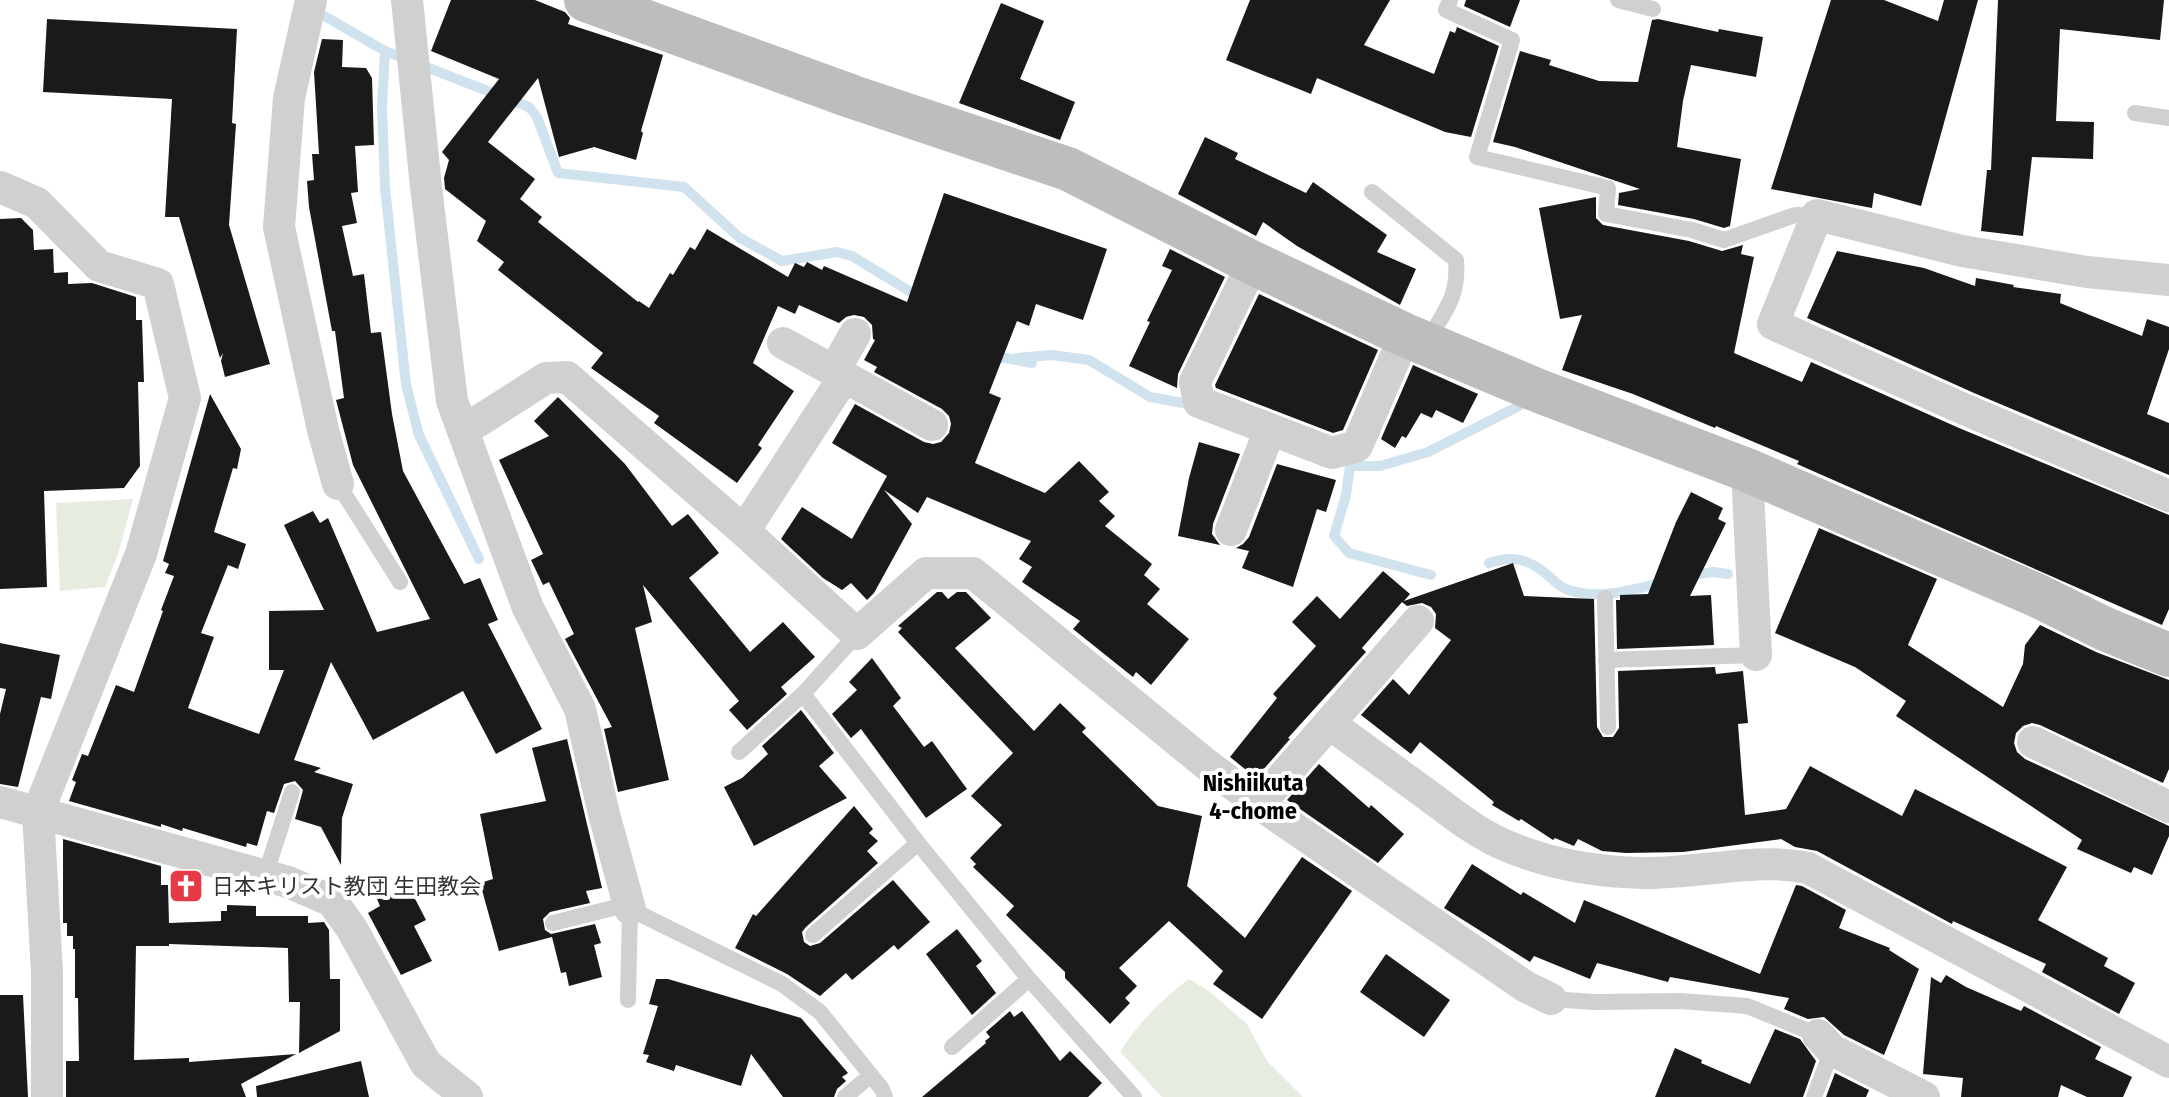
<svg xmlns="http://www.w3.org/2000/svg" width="2169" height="1097" font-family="'Fira Sans Condensed','Noto Sans JP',sans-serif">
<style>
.green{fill:#e6ecdf}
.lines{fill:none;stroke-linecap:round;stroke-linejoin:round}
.stream{stroke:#cfe2ee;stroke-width:10}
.building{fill:#1a1a1a}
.lane{stroke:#d0d0d0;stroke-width:16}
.street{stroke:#d0d0d0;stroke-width:32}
.secondary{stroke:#bdbdbd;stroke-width:44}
.labels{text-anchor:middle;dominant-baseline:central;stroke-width:8;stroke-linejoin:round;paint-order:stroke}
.poi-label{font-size:22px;fill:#333;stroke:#fff;text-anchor:start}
.neighbourhood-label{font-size:24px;font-weight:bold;fill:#000;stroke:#fff}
</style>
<rect width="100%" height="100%" fill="#fff"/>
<path class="green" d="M133 499 118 554 105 587 60 591 56 503Z
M1189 979 1210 992 1247 1024 1267 1061 1303 1097H1162L1120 1052C1139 1022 1161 1000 1189 979Z"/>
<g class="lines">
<path class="stream" d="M314 10 385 51 382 107 385 187 406 385 419 435 479 559
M385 51 529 107 537 117 558 173 684 187 740 238 782 261 837 252 852 256 919 297
M993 351 1001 357 1032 363
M1017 358 1052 355 1089 360 1150 397 1183 403
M1489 563C1515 554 1531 560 1551 578 1555 582 1560 587 1566 589 1598 601 1632 590 1664 582
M1431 575 1349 553 1334 536 1346 495 1350 466H1380L1428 452 1519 406
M1691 575 1713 572 1728 574"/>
</g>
<path class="building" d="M451 0H535L565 12 570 18 568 24 663 55 641 131 643 133 636 160 594 147 559 157 538 78 488 142 535 179 520 199 542 217 538 222 638 302 639 301 649 308 670 273 673 275 690 247 695 250 707 229 788 277 795 263 804 267 807 262 822 270 824 266 907 302 944 193 1107 249 1083 320 1036 304 1029 326 1017 321 989 393 1001 398 975 463 1045 493 1079 461 1109 492 1099 501 1115 516 1105 526 1152 564 1144 575 1160 589 1147 604 1189 639 1151 685 1136 672 1133 677 1073 629 1080 621 1022 582 1032 567 1019 559 1031 541 927 497 918 513 884 490 912 524 874 593 867 600 851 583 842 590 823 578 781 539 802 507 852 539 887 476 832 443 855 404 924 442 933 444 941 442 949 433 951 424 949 416 942 409 874 372 877 367 864 360 875 340 873 339 872 325 864 317 854 315 846 317 839 323 799 305 795 314 778 306 753 363 794 391 758 445 762 448 737 483 654 423 659 416 591 368 603 353 498 270 504 262 477 241 486 221 445 189 444 178 449 160 442 152 499 79 431 51Z
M1250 0H1390L1364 45 1434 74 1450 31 1455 33 1457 27 1499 46 1471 137 1445 132 1317 78 1311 94 1226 60Z
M1466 0H1520L1510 27 1464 6Z
M1831 0H1884L1938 21 1944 0H1978L1921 206 1874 193 1872 208 1771 189Z
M1998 0H2164L2160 40 2060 29 2056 121 2094 122 2093 159 2032 157 2023 236 1981 231 1987 170H1991Z
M1001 3 1044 21 1020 79 1075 102 1060 140 959 103Z
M47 19 237 29 232 123 236 124 229 225 270 364 225 377 221 361 223 353 220 358 179 217H165L172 99 43 92Z
M1658 19 1718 32 1719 29 1763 37 1756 77 1691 65 1683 101 1677 147 1741 159 1730 226 1724 228 1694 219 1618 205 1619 193 1640 189 1515 147 1493 142 1520 51 1551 60 1549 65 1599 81 1638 82 1652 20Z
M322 39 343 40 342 67 366 68 372 78 374 145 355 146 358 192 351 193 357 223 342 226 353 276 364 274 371 333 381 332 392 414 403 471 464 584 480 578 498 620 488 624 542 729 496 754 463 691 373 740 331 662 294 760 321 768 314 772 353 784 342 818 341 865 321 827 295 819 303 790 295 781 284 784 274 813 267 811 257 846 247 843 246 847 183 828 182 831 161 824V827L69 801 76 782 72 780 82 754 88 756 116 685 134 692 163 611 161 610 174 576 165 573 169 564 163 561 210 394 241 449 237 469 233 468 214 532 246 544 238 569 228 565 201 633 214 637 188 708 259 734 284 670H269V611L324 610 284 525 313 511 320 523 328 518 377 632 430 619 353 465 336 400 344 398 335 331H332L309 207 307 181 314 180 312 154H319L314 72Z
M1205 137 1238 153 1235 159 1306 193 1313 182 1387 235 1377 252 1416 269 1400 305 1297 246 1263 222 1256 236 1178 194Z
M1596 197V218L1603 225 1689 241 1722 251 1743 245 1741 254 1754 257 1734 353 1802 382 1811 362 1959 428 2169 515V609L2162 625 1797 464 1799 461 1716 426 1715 428 1633 394 1562 370 1582 315 1560 319 1539 208Z
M21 218 33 230 34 250 53 249 54 273 68 272V284L92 283 136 297V320H142L144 382H138L140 466 124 488 44 491 47 587 0 589V219Z
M1170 249 1225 277 1178 374 1177 388 1129 366 1150 322 1147 321 1172 270 1162 266Z
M1837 251 1924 268 1975 286 1976 278 2014 285 2013 287 2061 294 2060 303 2142 336 2147 319 2169 327V349L2147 414 2169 423V475L1974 393 1807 318Z
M1259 294 1378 350 1343 430 1333 433 1216 388 1215 385Z
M1413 365 1478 394 1463 423 1436 410 1432 418 1421 413 1406 438 1402 436 1395 448 1381 439Z
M558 397 625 464 672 526 688 514 719 553 689 578 750 652 783 622 815 657 781 687 787 694 747 730 729 710 739 701 643 585 652 622 635 628 669 780 618 792 604 729 612 727 565 639 574 634 549 582 543 585 531 560 543 554 499 460 549 436 534 421Z
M1199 442 1240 454 1213 524 1212 534 1220 545 1178 536 1189 478Z
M1277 464 1336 480 1326 512 1317 509 1293 587 1242 568 1249 551 1236 548 1243 544 1249 537Z
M1691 492 1723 508 1718 519 1726 523 1690 596 1711 595 1714 645 1617 649 1616 600H1620V595L1648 594 1676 522Z
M1819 528 1937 579 1908 645 2003 707 2023 664 2025 645 2040 625 2096 652 2169 680V769L2163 783 2040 725 2032 723 2023 726 2016 733 2014 743 2017 752 2025 759 2169 826V836L2152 875 2134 867 2131 873 2077 849 2082 840 1896 716 1906 701 1855 667 1775 633Z
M1513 563 1524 596 1594 599 1597 727 1603 737H1613L1619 728 1618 671 1715 667 1716 674 1743 671 1748 723 1738 724 1745 815 1786 809 1810 766 1902 816 1915 789 2067 867 2038 920 2108 958 2104 966 2135 983 2119 1014 2042 972 2046 964 1953 921 1952 924 1817 851 1795 847 1781 839 1683 852 1626 853 1602 851 1578 839 1574 846 1555 838 1553 840 1521 819 1519 821 1492 805 1494 802 1420 742 1411 754 1361 715 1393 679 1409 695 1451 640 1435 628 1436 614 1431 607 1422 603 1407 606 1402 602 1362 648 1366 652 1288 738 1290 739 1256 778 1230 757 1277 698 1273 694 1316 646 1292 622 1317 596 1340 619 1383 571 1410 594 1404 601Z
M937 592H942L948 599 957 592H966L991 618 955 648 1034 731 1060 703 1086 728 1082 732 1158 806 1202 816 1187 886 1245 938 1302 857 1352 891 1262 1019 1213 984 1223 971 1169 921 1119 968 1137 986 1125 998 1130 1003 1110 1024 1065 978V972L1006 915 1014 906 973 867 976 864 970 858 1002 825 971 796 1013 753 898 632 902 628 898 626Z
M0 643 60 655 51 699 41 697 18 787 0 784V714L6 689 0 688Z
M872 658 901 698 893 706 924 747 932 741 967 789 926 818 861 729 851 738 832 714 857 690 849 682Z
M801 710 834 753 819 766 847 798 754 846 724 787 742 778 768 754 762 746Z
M567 739 602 888 586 891 590 903 550 912 543 919 545 930 551 934 595 924 601 943 594 945 602 977 569 986 566 972 561 973 552 937 499 951 480 883 493 879 480 814 546 801 532 748Z
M1319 764 1369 808 1371 805 1404 834 1378 863 1287 800Z
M854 806 873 829 869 833 878 841 867 851 878 863 806 927 802 932 804 942 810 946 820 943 893 880 930 922 898 950 894 945 852 980 846 973 820 996 787 974 735 948 753 914 756 916Z
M63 839 161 866V885H168L169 923 221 921V911H227V905L256 906V916H308V923L324 922 329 930 330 979H340V1031L299 1053 300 1002H289L288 948 169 944V946H136L134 1060 189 1058V1062L296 1054 241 1084 246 1097H66V1061H79L78 998H75V949H73V936H67V923H63Z
M1472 864 1521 895 1523 892 1575 923 1584 900 1760 974 1796 885 1802 886 1846 910 1839 928 1890 948 1889 950 1919 969 1884 1055 1844 1035 1824 1017 1808 1019 1784 1009 1789 998 1670 977 1668 982 1597 963 1590 979 1534 956 1530 962 1444 908Z
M408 885 426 920 414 926 432 961 401 975 368 913 380 906 377 899Z
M957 929 982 961 976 966 996 993 972 1015 926 954Z
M1386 954 1450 1000 1424 1037 1360 992Z
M1946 975 1966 987 2021 1011 2024 1006 2101 1047 2095 1059 2132 1077 2123 1097H2087L2061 1085 2058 1097H1961L1963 1078 1923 1074 1931 977 1941 983Z
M656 979H668L801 1018 848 1073 842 1077 846 1081 837 1089 834 1097H783L751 1054 741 1086 676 1065 674 1071 646 1062 649 1055 643 1054 658 1006 649 1004Z
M0 995H23L28 1097H0Z
M1010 1011 1014 1017 1022 1011 1060 1061 1070 1051 1102 1083 1088 1097H922L986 1043 985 1041 990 1037 986 1032Z
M1775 1029 1800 1039 1816 1061 1803 1097H1655L1675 1048 1702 1060 1701 1063 1750 1084Z
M361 1061 369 1097H257L256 1086Z
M1835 1073 1869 1090 1866 1097H1826Z"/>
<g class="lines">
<path class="lane" d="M1450 0 1446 10 1512 40 1477 157 1608 188 1606 214 1692 230 1724 240 1795 215H1817
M1618 0 1653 9
M2135 113 2169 118
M1372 192 1456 260C1459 297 1445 311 1427 341
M338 484 400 582
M1605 598 1608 727
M857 634 803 694 918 843 1029 979 1134 1097
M1606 660 1756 655
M739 752 803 694
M265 876 292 792
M553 923 629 904
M813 935 918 843
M1551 999 1595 1002 1680 1001 1747 1006 1818 1035
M628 1000 630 909 782 984 820 1012 882 1089 885 1097
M952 1047 1029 979
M845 1097 871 1075
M1814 1097 1832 1050"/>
<path class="street" d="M311 0 289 98 279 227 323 430 338 484
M407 0 426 187 452 401 528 608 580 709 604 814 630 909
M0 187 37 203 99 266 158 284 185 398 141 554 38 812 47 972V1097
M1253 263 1195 382 1199 402 1332 453 1357 446 1405 335
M2169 280 2087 272 1962 251 1817 215 1773 324 1966 410 2169 496
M783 343 932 425
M834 371 855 334
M463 431 546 378 567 377 744 531 857 634 926 573H973L1206 764 1259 804 1526 987 1551 999
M1747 470 1756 655
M1231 530 1270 429
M744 531 844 377
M1330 724C1363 748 1396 772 1429 796 1452 813 1474 831 1500 843 1544 863 1595 872 1643 873 1697 874 1756 857 1808 868L2169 1062
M2033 742 2169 807
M0 802 288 882 332 901 352 929 426 1064 467 1097
M1259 804 1418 621
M1818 1035 1832 1050 1924 1097"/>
<path class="secondary" d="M586 0 853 97 1068 169 1253 263 1405 335 1539 391 1747 470 2036 595 2105 629 2169 655"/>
</g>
<defs>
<g id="church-square" transform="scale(1.8)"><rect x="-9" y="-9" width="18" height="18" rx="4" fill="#e63946" stroke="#fff"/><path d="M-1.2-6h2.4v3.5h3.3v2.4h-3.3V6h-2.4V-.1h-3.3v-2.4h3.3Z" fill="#fff"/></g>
</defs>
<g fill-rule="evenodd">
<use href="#church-square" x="186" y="886"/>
</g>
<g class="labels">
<g class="poi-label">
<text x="212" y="886">日本キリスト教団 生田教会</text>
</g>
<g class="neighbourhood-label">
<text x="1253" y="783">Nishiikuta<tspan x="1253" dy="28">4-chome</tspan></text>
</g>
</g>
</svg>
